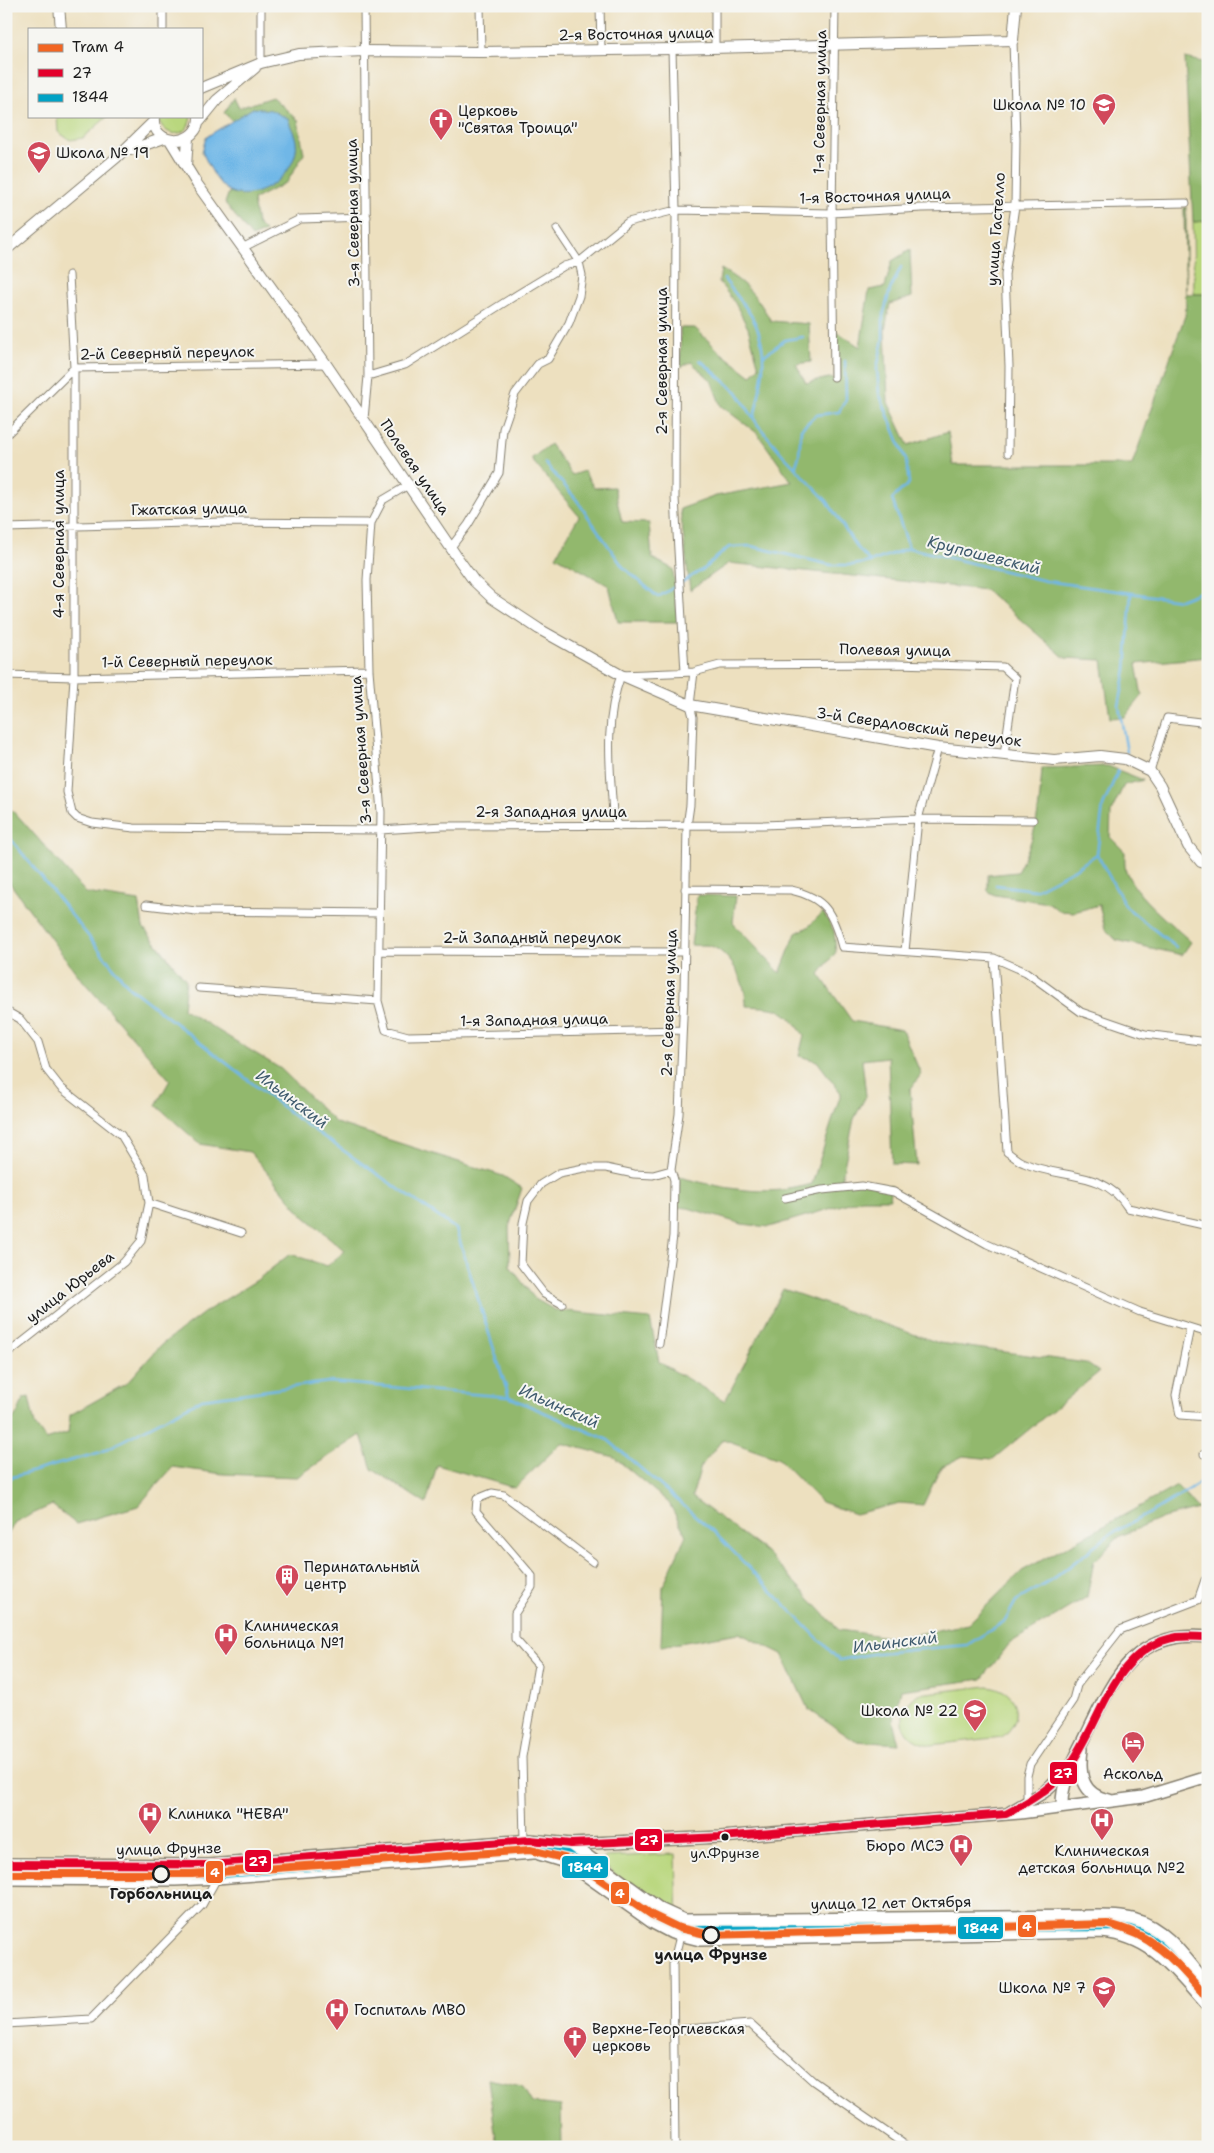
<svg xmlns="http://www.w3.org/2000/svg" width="1214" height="2153" font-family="'Shantell Sans',sans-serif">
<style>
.green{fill:#b9d77e;stroke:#6a7a4d}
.forest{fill:#92b86d;stroke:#576a44}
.water{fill:#70b7e7;stroke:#466a82}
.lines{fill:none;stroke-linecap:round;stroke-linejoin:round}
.stream{stroke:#70b7e7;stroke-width:2.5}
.street-casing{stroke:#847e6e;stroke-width:9}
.secondary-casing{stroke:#847e6e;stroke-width:12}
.primary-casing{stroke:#847e6e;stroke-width:14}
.street{stroke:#fff;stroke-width:7}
.secondary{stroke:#fff;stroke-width:10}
.primary{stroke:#fff;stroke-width:11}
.bus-1-casing{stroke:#f6f6f2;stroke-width:11}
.bus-2-casing{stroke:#f6f6f2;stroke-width:11}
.bus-1{stroke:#e4002b;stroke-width:8}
.bus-2{stroke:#01a2c5;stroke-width:8}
.tram-1-casing{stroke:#f6f6f2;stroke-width:11}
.tram-1{stroke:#f26522;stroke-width:8}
.bus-dot{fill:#1c1c1c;stroke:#f6f6f2;stroke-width:2}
.stop-dot{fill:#f6f6f2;stroke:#1c1c1c;stroke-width:2.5}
.labels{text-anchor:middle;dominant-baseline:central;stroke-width:4;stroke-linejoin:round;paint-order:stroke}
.bus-label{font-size:14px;fill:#1c1c1c;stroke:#f6f6f2}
.street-label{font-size:15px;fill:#1c1c1c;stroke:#f6f6f2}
.poi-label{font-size:15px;fill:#1c1c1c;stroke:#f6f6f2;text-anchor:start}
.stop-label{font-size:15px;font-weight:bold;fill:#1c1c1c;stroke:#f6f6f2}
.water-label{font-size:16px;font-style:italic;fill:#3e5a6d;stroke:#f6f6f2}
.line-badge{stroke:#f6f6f2;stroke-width:2}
.badge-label{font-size:14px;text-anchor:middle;font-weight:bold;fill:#fff}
</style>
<rect width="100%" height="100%" fill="#f6f6f2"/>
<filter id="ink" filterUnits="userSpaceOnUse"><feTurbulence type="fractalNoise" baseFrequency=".02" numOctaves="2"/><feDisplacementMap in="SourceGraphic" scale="10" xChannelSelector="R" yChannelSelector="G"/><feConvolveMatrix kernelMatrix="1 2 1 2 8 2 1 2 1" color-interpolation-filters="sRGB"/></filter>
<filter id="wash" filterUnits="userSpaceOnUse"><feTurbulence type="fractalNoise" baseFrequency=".0096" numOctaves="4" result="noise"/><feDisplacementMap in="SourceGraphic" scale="20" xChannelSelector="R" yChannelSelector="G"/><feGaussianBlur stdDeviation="1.12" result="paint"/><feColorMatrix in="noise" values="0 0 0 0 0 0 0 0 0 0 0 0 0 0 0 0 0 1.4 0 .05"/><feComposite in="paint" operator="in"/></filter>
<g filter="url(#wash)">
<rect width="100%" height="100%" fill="#ede0bf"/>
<path class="green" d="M57 116H108L83 138 70 140 58 132Z
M158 116H191C189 140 162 139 158 116Z
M1208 221V294H1194L1193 222Z
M988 1686C1019 1690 1026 1719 1002 1737L931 1745C900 1741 893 1713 918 1694Z
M676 1854 678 1923 601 1863 605 1857Z"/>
<path class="forest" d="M1185 58 1208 63V221L1193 222Z
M272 97 298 120 304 154 287 182 253 200 257 223 265 231 252 237 225 203 229 192 242 195 253 108 233 121 224 113 234 98 239 108Z
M1186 207V294H1208V657L1136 664 1142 696 1125 717 1110 718 1102 660 1065 658 986 590 729 563 690 590 680 509 716 496 792 482 757 433 721 406 711 380 691 362 681 367 680 328H695L720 352 751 376 759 367 748 328 735 303 719 282 721 269C747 284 756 295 771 321L809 324 811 362 796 364 806 383 829 378 837 380 836 331 860 347 869 290 885 287 892 261 910 250 912 297 890 304 885 330 888 402 908 445 948 432 953 465H1132L1186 313 1184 208Z
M550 444 572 475 584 471 594 488 614 487 622 522 649 523 652 558 673 569 678 622H618L609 586 556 556 579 516 531 459Z
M1108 766 1143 780 1124 785 1111 812 1110 837 1125 852C1125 857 1124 865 1126 871 1137 899 1170 922 1191 942L1182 955 1116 940 1105 929 1099 905 1074 912 1059 911 1049 903 995 895 988 891V875L1017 872C1038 834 1039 810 1042 768Z
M6 806 18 816 86 893 139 901 143 927 186 980 183 1009 281 1069 336 1123 503 1176 522 1188 509 1227 510 1266 535 1299 555 1310 650 1319 659 1362 725 1401 783 1289 939 1343 1086 1363 1099 1372 993 1459 963 1456 941 1467 923 1505 900 1503 855 1514 821 1502 779 1459 723 1439 701 1466 692 1497 766 1552 839 1630 896 1638 968 1624 1022 1571 1177 1486 1198 1509 1163 1518 1120 1536 1094 1561 1087 1597 1010 1643 982 1679 901 1690 893 1721 899 1744 855 1741 808 1709 782 1654 739 1633 661 1646 663 1586 686 1535 669 1503 614 1457 561 1443 515 1488 437 1465 426 1504 372 1469 361 1435 297 1477 223 1474 173 1467 138 1506 76 1524 52 1505 15 1522 6 1538V1428L18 1412 24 1398 29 1397 35 1425 46 1440 68 1433 70 1415 127 1383 161 1345 205 1312 257 1280 290 1254 327 1266 345 1251 303 1215 250 1152 200 1144 156 1105 170 1080 77 974 6 878Z
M697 895 736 896 733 923 780 973 796 933 808 927 823 912 834 931 836 952 819 974 852 1021 902 1030 921 1074 910 1090 917 1165 892 1164 888 1057 862 1060 866 1096 854 1119 841 1181 892 1185 890 1199H862L769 1227 742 1224 688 1208 675 1207V1176C723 1188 763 1198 812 1184L841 1093 817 1061 799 1056 804 1035C783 1007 780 1008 746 1006 747 985 732 954 711 946 706 944 697 946 691 945Z
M488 2079 522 2086 532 2103 561 2106 562 2147H497Z"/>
<path class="water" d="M253 108 271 110 288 119C290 126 295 134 296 141 301 171 258 204 231 192 217 186 209 165 202 152L206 137Z"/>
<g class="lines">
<path class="stream" d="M901 267 890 290 883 316V339L877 369 879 393 906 460 909 483 892 499 909 548
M724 279C734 293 748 307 755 323 770 354 761 386 754 418
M763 356 785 340 803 337
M700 360 737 392 758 425 783 455 827 501 855 545 870 562 909 548 1046 581 1180 600 1208 589
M545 463 576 499 623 567 658 597 702 570 729 547 751 546 831 565H853L870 562
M795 468 799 456 801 429 816 415 839 412 846 399 845 361
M1127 752 1119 706 1126 670 1131 593
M1118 771 1103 806 1097 854 1126 907 1176 947
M6 833 129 987 298 1119 456 1229 509 1397 608 1440 714 1532 839 1660 877 1653 967 1645 1005 1621 1016 1601 1052 1580 1109 1535 1159 1508 1206 1479
M996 885 1035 890 1075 869 1097 854
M6 1479 101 1452 202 1399 329 1382 509 1397"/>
</g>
</g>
<g filter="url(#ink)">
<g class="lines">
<g class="street-casing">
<path id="street" d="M163 6V29
M261 6V63
M364 6 368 376 364 419
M480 6 481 52
M600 6 601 50
M715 6V47
M672 49 676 210 675 498 685 672
M244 247 300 219 367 217
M69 275 74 368V677L67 792 72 813 77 818 92 823 134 828 380 830 443 826 763 825 918 819 1033 820
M368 376 405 365 518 294 564 266 579 262 628 222 676 210 832 213 922 208 1186 203
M834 377 832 213 835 6
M6 435 74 368 326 364
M1008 453 1009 366 1005 275 1015 206 1016 139 1013 40
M410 484 383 500 371 523 367 580 369 670 381 812 378 1001 386 1030 408 1036 682 1030
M6 528 222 522 371 523
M451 547 468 525 499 473 503 429 515 394 538 364 548 359 569 323 579 296 582 275 579 262 557 229
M694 672 720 665 896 664 1003 667 1015 678 1004 755
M6 675 74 677 369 670
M1150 771 1167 718 1208 723
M619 826 613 814C610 766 604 722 621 675L694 672 690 705 693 717 690 805 687 826 684 993 679 1114 671 1170 674 1180 673 1236 659 1344
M685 889 791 890C826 898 833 914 842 947L994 958 1026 972 1081 1012 1145 1034 1208 1042
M146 905 196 911 378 913
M380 951 684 952
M905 951 918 819 938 748
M994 958 1007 1152C1013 1156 1018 1161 1024 1163 1061 1180 1103 1168 1128 1208L1208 1226
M199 988 378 1001
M6 1011 20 1019 38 1042 46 1069 61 1088 121 1135 145 1175 149 1203 141 1241 124 1262 6 1355
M785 1198 822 1190 862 1186 894 1192 987 1244 1140 1312 1208 1333
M149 1203 241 1233
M562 1304 544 1294 521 1264 523 1223 528 1201 541 1184 559 1173 584 1168H606L634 1174 653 1175 671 1170
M1190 1328 1176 1395 1180 1415 1208 1417
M1204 1454H1208
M1027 1802V1776L1030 1764 1073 1700 1077 1685 1120 1630 1198 1600 1205 1580
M524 1840 522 1757 538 1665 515 1639V1613L532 1587V1576L476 1511 477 1499 492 1493 504 1495 593 1562
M6 2024 91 2019 202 1905 217 1878
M674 2030 750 2024 813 2081 908 2147
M675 2147 673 1964 684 1920"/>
</g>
<g class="secondary-casing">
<path id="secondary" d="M59 6 61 29
M201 88 261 63 299 54 363 51 481 52 672 49 1013 40 1016 6
M154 117C151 148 200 148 199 116
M200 121 217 100 255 68
M170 140 197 184 326 364 459 560 474 581 492 598 539 629 621 675 690 705 938 748 1054 760 1100 756 1125 759 1150 771 1160 786 1188 846 1201 862 1208 864
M130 150 164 138
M186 166 188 138
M6 250 116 158 153 122"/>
</g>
<g class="primary-casing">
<path id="primary" d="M1082 1749C1079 1773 1081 1795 1109 1800
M1062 1807C1061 1781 1075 1759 1086 1736 1113 1680 1133 1629 1208 1637
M1010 1812 1044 1792 1067 1770
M571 1844 660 1909 684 1920 1098 1916C1110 1916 1124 1916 1136 1920 1167 1928 1188 1962 1208 1985
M539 1854 565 1862 584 1874 653 1923 672 1933 700 1940 1101 1932C1153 1936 1175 1971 1208 2007
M6 1864 208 1865 530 1840 571 1844 721 1837 1020 1813 1143 1797 1208 1777
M6 1879 175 1880 217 1878 546 1852"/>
</g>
<use href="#street" class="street"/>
<use href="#secondary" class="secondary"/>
<use href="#primary" class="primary"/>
<g class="bus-1-casing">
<path id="bus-1" d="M6 1864 208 1865 530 1840 571 1844 721 1837 1006 1814C1028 1802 1051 1789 1067 1769 1102 1725 1111 1648 1177 1637 1187 1636 1198 1637 1208 1637"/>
</g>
<g class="bus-2-casing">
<path id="bus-2" d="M6 1874 209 1875 530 1850 567 1854 654 1917 682 1930 1121 1927C1158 1932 1178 1965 1200 1991"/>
</g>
<use href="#bus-1" class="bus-1"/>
<use href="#bus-2" class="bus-2"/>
<g class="tram-1-casing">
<path id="tram-1" d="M6 1874H192L530 1850 572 1860 652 1915 679 1928 710 1935 1107 1924C1156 1935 1177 1963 1208 1999"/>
</g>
<use href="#tram-1" class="tram-1"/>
</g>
</g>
<defs>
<g id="school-pin" transform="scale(1.25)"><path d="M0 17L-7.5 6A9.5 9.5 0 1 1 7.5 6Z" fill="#d1495b" stroke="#f6f6f2"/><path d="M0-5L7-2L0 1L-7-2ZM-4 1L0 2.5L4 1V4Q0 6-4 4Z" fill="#fff"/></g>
<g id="church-pin" transform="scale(1.25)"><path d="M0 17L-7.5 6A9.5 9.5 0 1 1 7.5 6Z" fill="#d1495b" stroke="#f6f6f2"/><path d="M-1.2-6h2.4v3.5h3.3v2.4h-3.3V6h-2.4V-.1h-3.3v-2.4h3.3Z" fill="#fff"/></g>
<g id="building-pin" transform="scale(1.25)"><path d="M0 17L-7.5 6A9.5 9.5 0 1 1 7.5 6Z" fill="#d1495b" stroke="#f6f6f2"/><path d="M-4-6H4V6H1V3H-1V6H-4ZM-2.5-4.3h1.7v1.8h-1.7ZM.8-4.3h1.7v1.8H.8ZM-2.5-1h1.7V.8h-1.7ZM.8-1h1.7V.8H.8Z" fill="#fff"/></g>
<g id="hospital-pin" transform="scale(1.25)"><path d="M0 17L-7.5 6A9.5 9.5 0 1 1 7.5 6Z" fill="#d1495b" stroke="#f6f6f2"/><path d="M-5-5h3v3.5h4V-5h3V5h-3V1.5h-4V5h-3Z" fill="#fff"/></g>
<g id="hotel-pin" transform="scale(1.25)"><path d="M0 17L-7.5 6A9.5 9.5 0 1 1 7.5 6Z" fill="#d1495b" stroke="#f6f6f2"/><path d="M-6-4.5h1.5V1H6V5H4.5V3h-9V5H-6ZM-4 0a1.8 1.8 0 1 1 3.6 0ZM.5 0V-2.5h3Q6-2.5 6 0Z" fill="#fff"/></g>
</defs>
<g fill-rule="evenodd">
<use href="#school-pin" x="1104" y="105"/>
<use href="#church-pin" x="441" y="120"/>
<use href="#school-pin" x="39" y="153"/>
<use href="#building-pin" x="287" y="1576"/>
<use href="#hospital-pin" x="226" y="1635"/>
<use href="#school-pin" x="975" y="1711"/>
<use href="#hotel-pin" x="1133" y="1743"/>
<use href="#hospital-pin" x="150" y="1814"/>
<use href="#hospital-pin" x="1102" y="1820"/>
<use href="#hospital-pin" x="961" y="1846"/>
<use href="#school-pin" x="1104" y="1988"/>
<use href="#hospital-pin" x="337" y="2010"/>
<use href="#church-pin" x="575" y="2038"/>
</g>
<circle class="bus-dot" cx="725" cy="1837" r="4.5"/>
<g class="stop-dot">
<circle cx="161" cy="1874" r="8"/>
<circle cx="711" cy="1935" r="8"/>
</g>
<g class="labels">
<g class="bus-label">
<text x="725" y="1853">ул.Фрунзе</text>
</g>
<g class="street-label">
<text transform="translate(636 34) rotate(-1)">2-я Восточная улица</text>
<text transform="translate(820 102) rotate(-89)">1-я Северная улица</text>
<text transform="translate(875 196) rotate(-2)">1-я Восточная улица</text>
<text transform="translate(353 213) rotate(-91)">3-я Северная улица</text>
<text transform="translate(996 229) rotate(-86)">улица Гастелло</text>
<text transform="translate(167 353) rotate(-1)">2-й Северный переулок</text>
<text transform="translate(662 361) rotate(-90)">2-я Северная улица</text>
<text transform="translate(415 467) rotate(56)">Полевая улица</text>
<text transform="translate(189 509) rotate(-1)">Гжатская улица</text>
<text transform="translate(59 544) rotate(-90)">4-я Северная улица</text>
<text transform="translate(895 650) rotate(1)">Полевая улица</text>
<text transform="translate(187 661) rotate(-1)">1-й Северный переулок</text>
<text transform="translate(919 727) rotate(8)">3-й Свердловский переулок</text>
<text transform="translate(361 750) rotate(-94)">3-я Северная улица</text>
<text x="551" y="812">2-я Западная улица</text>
<text x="532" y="938">2-й Западный переулок</text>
<text transform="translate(669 1003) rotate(-88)">2-я Северная улица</text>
<text transform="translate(534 1020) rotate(-1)">1-я Западная улица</text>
<text transform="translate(70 1287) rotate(-38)">улица Юрьева</text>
<text transform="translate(169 1849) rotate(-1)">улица Фрунзе</text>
<text transform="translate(891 1903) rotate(-1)">улица 12 лет Октября</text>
</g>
<g class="poi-label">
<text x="1086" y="105" text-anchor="end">Школа № 10</text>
<text x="458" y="111">Церковь<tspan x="458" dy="17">"Святая Троица"</tspan></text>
<text x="56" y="153">Школа № 19</text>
<text x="304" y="1567">Перинатальный<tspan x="304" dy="17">центр</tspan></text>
<text x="244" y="1626">Клиническая<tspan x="244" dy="17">больница №1</tspan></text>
<text x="958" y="1711" text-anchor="end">Школа № 22</text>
<text x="1133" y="1774" text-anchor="middle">Аскольд</text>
<text x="168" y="1814">Клиника "НЕВА"</text>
<text x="944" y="1846" text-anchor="end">Бюро МСЭ</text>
<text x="1102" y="1851" text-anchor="middle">Клиническая<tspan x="1102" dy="17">детская больница №2</tspan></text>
<text x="1086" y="1988" text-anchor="end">Школа № 7</text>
<text x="354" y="2010">Госпиталь МВО</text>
<text x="592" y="2029">Верхне-Георгиевская<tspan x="592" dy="17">церковь</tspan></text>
</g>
<g class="stop-label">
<text x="161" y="1894">Горбольница</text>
<text x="711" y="1955">улица Фрунзе</text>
</g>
<g class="water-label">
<text transform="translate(984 555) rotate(14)">Крупошевский</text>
<text transform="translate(292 1099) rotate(37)">Ильинский</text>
<text transform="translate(559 1406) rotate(24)">Ильинский</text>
<text transform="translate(895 1642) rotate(-7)">Ильинский</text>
</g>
</g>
<g class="line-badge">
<rect x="1049" y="1761" width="29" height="24" rx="5" fill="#e4002b"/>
<rect x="634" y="1828" width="29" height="24" rx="5" fill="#e4002b"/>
<rect x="244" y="1849" width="28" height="24" rx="5" fill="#e4002b"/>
<rect x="561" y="1855" width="48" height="24" rx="5" fill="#01a2c5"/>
<rect x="205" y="1860" width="19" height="24" rx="5" fill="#f26522"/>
<rect x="610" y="1881" width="20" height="24" rx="5" fill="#f26522"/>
<rect x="1017" y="1914" width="20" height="24" rx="5" fill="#f26522"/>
<rect x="957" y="1916" width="47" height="24" rx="5" fill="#01a2c5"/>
</g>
<g class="badge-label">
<text x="1063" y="1778">27</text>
<text x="649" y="1845">27</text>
<text x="258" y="1866">27</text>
<text x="585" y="1872">1844</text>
<text x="215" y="1877">4</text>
<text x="620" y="1898">4</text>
<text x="1027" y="1931">4</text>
<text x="981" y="1933">1844</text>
</g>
<rect width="1214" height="2153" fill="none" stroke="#f6f6f2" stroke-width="25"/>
<rect x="28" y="28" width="175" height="90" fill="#f6f6f2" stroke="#9f9f9c"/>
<rect x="38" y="44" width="25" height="8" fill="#f26522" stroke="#9f9f9c"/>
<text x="72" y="52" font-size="15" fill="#1c1c1c">Tram 4</text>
<rect x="38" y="69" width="25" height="8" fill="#e4002b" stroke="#9f9f9c"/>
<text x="72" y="78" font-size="15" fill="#1c1c1c">27</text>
<rect x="38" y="94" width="25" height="8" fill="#01a2c5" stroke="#9f9f9c"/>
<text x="72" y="102" font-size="15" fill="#1c1c1c">1844</text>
</svg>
